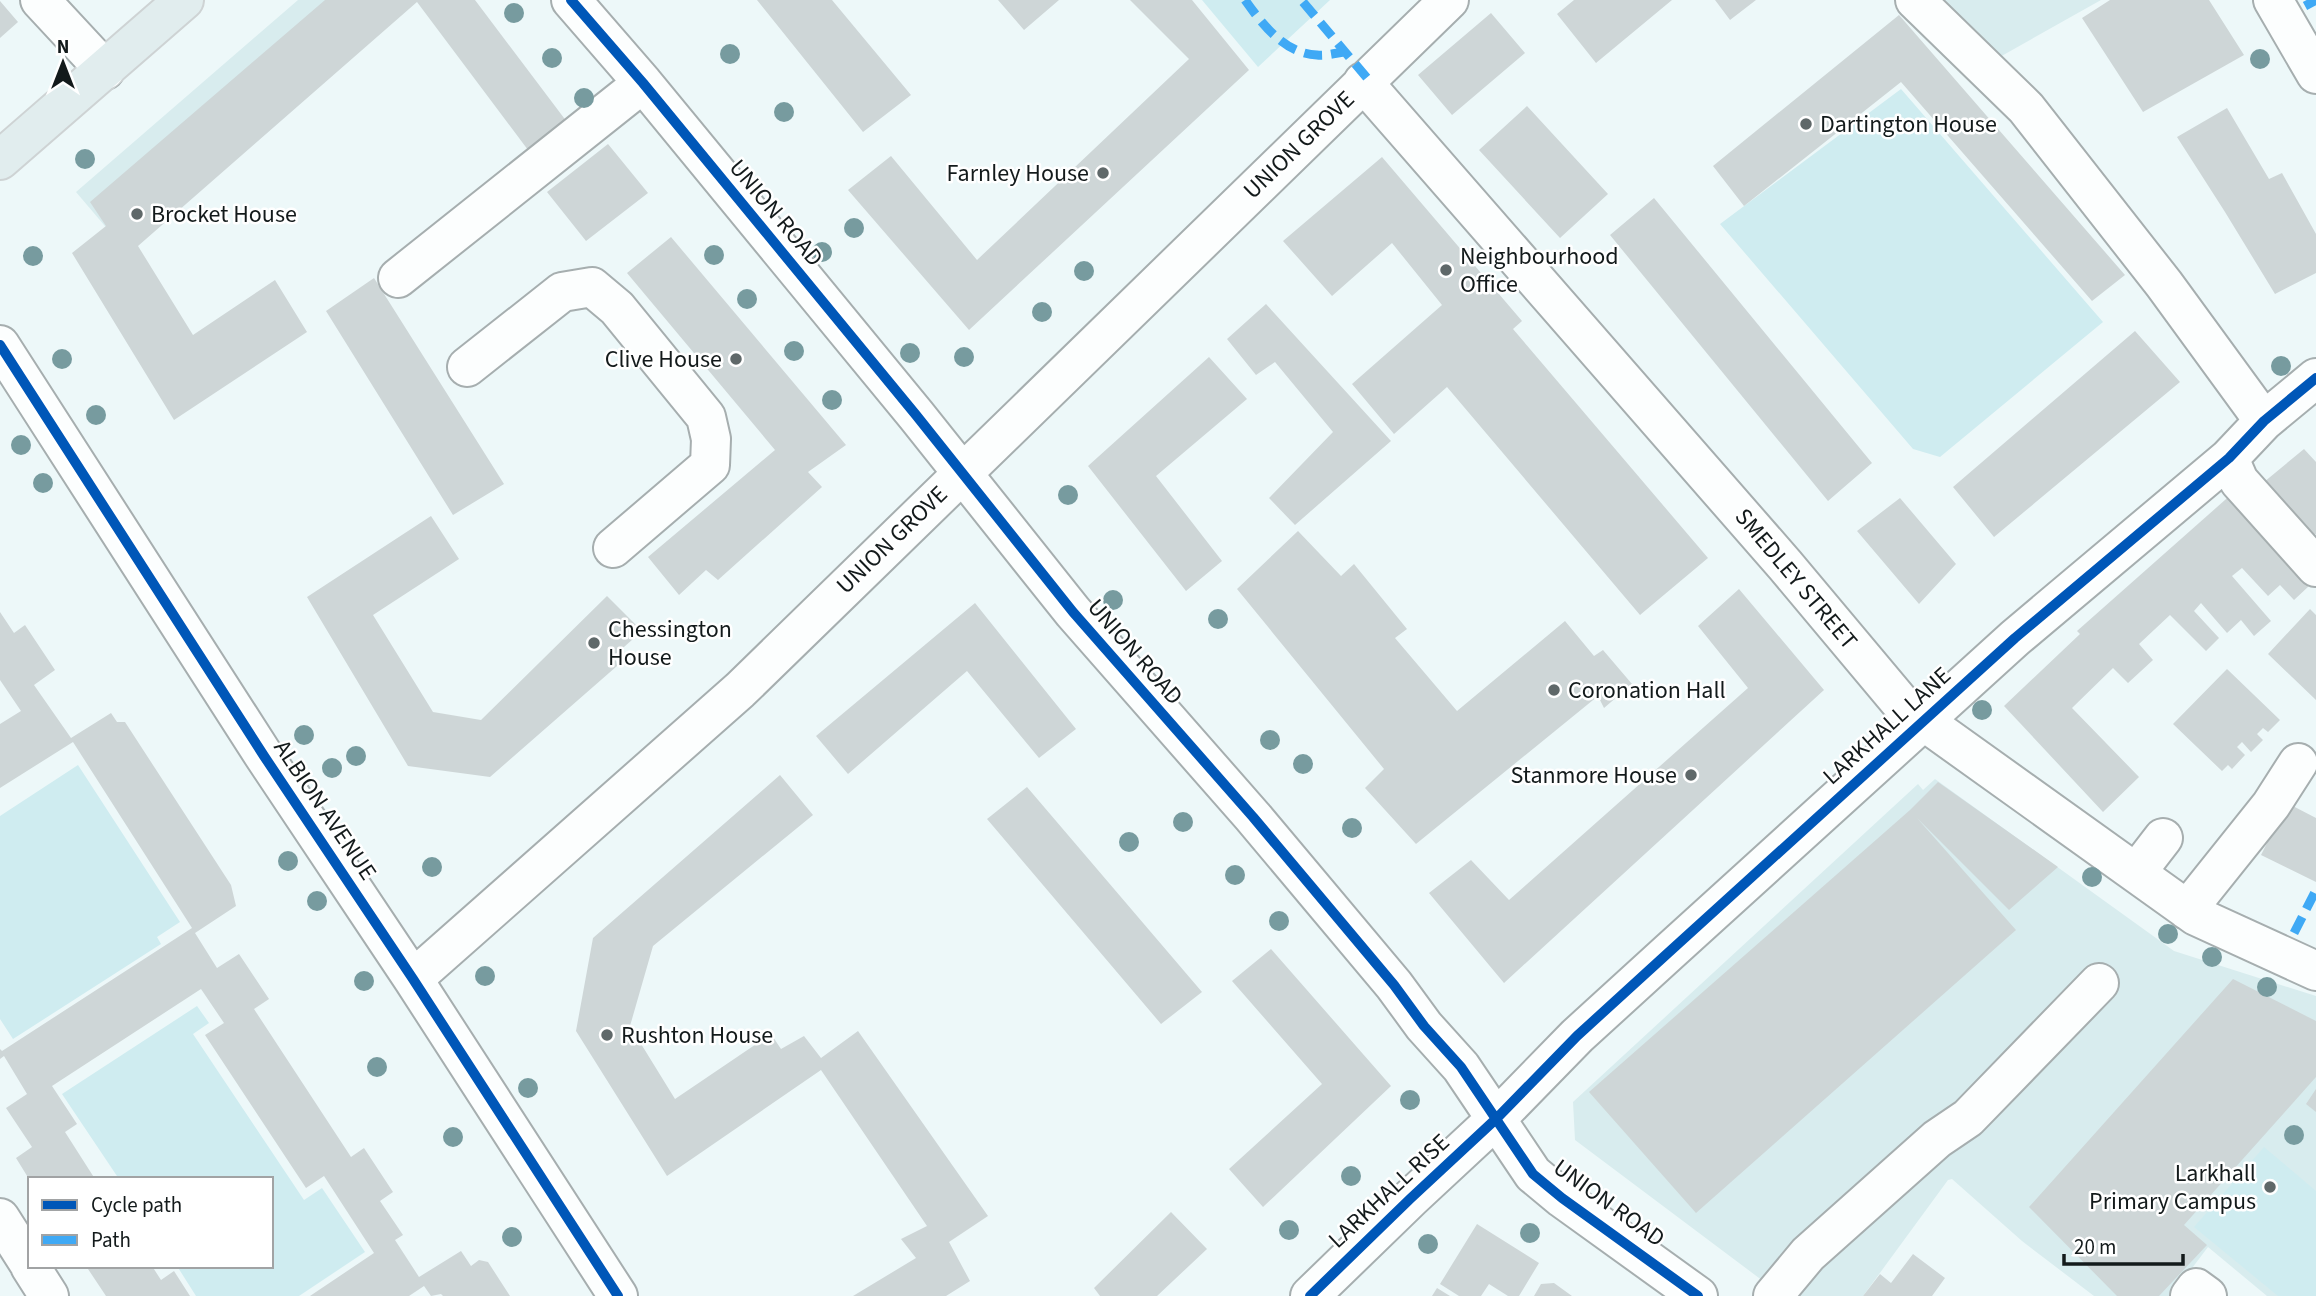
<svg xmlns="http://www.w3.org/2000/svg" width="2316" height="1296" font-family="'Source Sans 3',sans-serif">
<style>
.built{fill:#d8ecee}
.green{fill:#cfecf0}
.building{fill:#ced6d7}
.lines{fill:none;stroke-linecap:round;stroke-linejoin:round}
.minor-casing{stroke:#a6aeaf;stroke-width:42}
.major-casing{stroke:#ced3d4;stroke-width:42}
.minor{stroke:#fcfefe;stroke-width:38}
.major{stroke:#e1edee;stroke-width:38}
.quiet{stroke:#3fa9f5;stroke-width:9;stroke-dasharray:18 9;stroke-linecap:butt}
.cycleway-casing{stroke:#fff;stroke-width:15}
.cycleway{stroke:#0057b8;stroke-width:10}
.tree{fill:#779b9f}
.poi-dot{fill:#5f6869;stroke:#fff;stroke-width:2.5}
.labels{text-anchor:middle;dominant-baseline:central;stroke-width:5;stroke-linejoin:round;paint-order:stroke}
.poi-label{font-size:24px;fill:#131a1b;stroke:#fff;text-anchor:start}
.street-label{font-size:24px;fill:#131a1b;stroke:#fff}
</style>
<rect width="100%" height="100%" fill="#edf8f9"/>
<path class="built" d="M298 0H398L110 232 76 192Z
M1936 0H2101L1998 58Z
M1935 779 2174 951 2316 996V1296H2267L2208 1247 2171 1296H2094L2022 1241 1952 1179 1948 1180 1863 1296H1783L1575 1140 1573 1102 1918 784 1923 790Z"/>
<path class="green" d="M1202 0H1330L1258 67Z
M1901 89 2103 322 1940 457 1913 449 1720 224Z
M78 765 180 922 157 937 161 944 13 1039 0 1019V816Z
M197 1006 209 1023 193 1034 304 1200 322 1188 365 1252 299 1296H196L177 1266H271V1179H119L62 1094Z
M2264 1147 2316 1191V1296H2278L2194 1227Z"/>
<path class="building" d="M325 0H475L567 122 531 154 417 2 138 246 193 335 275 280 307 332 174 420 72 253 106 226 90 202Z
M757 0H832L911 95 863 132Z
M998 0H1059L1024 30Z
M1130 0H1192L1249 70 969 330 848 190 891 156 977 260 1189 59Z
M1574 0H1672L1596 63 1557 14Z
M1715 0H1756L1730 20Z
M2110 0H2209L2244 55 2143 112 2082 18Z
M0 1 18 22 0 38Z
M1491 13 1525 53 1452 115 1418 75Z
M1899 15 2125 275 2092 301 1901 82 1744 206 1713 166Z
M1527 106 1608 194 1560 238 1479 150Z
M2227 108 2269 179 2282 173 2316 234V273L2275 294 2225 212 2177 137Z
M608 144 648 193 586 241 547 192Z
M1382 157 1522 321 1513 329 1708 558 1640 615 1447 387 1394 434 1352 384 1442 305 1392 243 1332 296 1283 241Z
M1654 198 1872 463 1828 501 1610 235Z
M671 237 846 445 808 472 822 487 718 580 706 570 679 595 648 557 775 450 627 273Z
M374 278 504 484 453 515 326 311Z
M1266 304 1391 441 1295 525 1269 498 1333 432 1275 362 1256 375 1227 339Z
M2135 331 2180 382 1994 537 1953 487Z
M1209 357 1247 399 1156 476 1222 561 1186 591 1088 466Z
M2304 449 2316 462V534L2306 543 2258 487Z
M2234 492 2270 543 2309 586 2294 600 2280 585 2268 596 2242 568 2232 576 2271 621 2254 636 2241 620 2227 633 2201 603 2194 611 2219 638 2206 651 2170 615 2139 644 2153 660 2128 683 2113 668 2072 708 2139 777 2103 812 2004 706 2080 634 2077 631Z
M1900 498 1956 564 1919 604 1857 531Z
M431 516 459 559 373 615 433 712 481 720 607 596 642 631 615 655 617 666 490 777 408 766 307 597Z
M1298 531 1341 576 1354 564 1407 629 1395 638 1457 711 1565 621 1594 656 1603 650 1632 684 1604 708 1598 696 1416 844 1365 788 1384 769 1237 589Z
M1739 589 1824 690 1504 983 1429 893 1471 860 1509 900 1748 688 1698 626Z
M975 603 1076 729 1039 758 967 671 848 774 816 736Z
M2310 609 2316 615V700L2268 654Z
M0 612 14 633 25 625 55 670 34 685 71 738 111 713 117 722H125L231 885 236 906 195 933 217 968 239 954 269 999 254 1009 351 1157 364 1148 393 1192 380 1201 403 1235 395 1240 419 1277 461 1251 471 1266 479 1260 488 1262 510 1296H443L441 1294 431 1296 424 1286 409 1296H310L374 1253 324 1176 306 1188 205 1035 224 1023 201 989 52 1086 77 1124 65 1132 95 1179H29L16 1158 32 1147 6 1108 27 1094 4 1056 0 1059V1049L2 1051 192 928 73 742 0 788V724L21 711 0 680Z
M2227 669 2280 720 2268 732 2263 728 2257 734 2263 740 2251 752 2242 742 2237 747 2245 755 2232 769 2228 765 2222 771 2173 724Z
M780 775 813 815 653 946 630 1026 675 1099 771 1034 781 1049 804 1036 821 1058 858 1031 988 1216 949 1242 970 1281 946 1296H853L916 1258 901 1239 927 1226 821 1070 667 1176 576 1031 593 938Z
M1938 782 2058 867 2009 910 1917 818 2016 930 1696 1213 1589 1092 1910 810Z
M1027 787 1202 992 1161 1024 987 819Z
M2287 803 2316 818V882L2261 855Z
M1271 949 1391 1086 1263 1207 1229 1169 1322 1084 1232 981Z
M2233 979 2316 1021V1077L2184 1225 2207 1245 2159 1296H2117L2029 1207Z
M2316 1089V1112L2306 1104Z
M1171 1212 1207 1249 1157 1296H1100L1094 1288Z
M1477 1224 1539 1263 1519 1296H1508L1489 1284 1481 1296H1459L1440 1284Z
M1913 1254 1945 1278 1932 1296H1863L1880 1274 1891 1283Z
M86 1266H152L161 1280 174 1271 190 1296H106Z
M1554 1283 1572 1296H1534L1541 1284Z
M1437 1288 1450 1296H1432Z"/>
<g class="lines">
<g class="minor-casing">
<path id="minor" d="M40 0 105 70
M571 0 643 83 916 415 1073 612 1253 817 1394 985 1424 1026 1461 1067 1533 1174 1562 1198 1698 1296
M1915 0 2026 108 2164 284 2264 421
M2273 0 2316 74
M1363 82 1785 565 1904 707 2196 916 2316 971
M398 278 643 83
M0 345 264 756 413 979 618 1296
M467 367 562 292 592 287 617 308 706 417 711 439 710 465 613 548
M2229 458 2239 481 2316 567
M2136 873 2163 838
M2187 910 2271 805 2298 763
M413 979 740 690 1449 0
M0 1218 30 1265
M30 1266 49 1296
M1310 1296 1411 1198 1497 1118 1577 1036 1668 953 2015 638 2229 458 2264 421 2316 378
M1773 1296 1808 1254 1937 1139 1968 1118 2099 983
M2190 1296 2196 1288 2207 1296"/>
</g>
<g class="major-casing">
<path id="major" d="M0 160 184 0"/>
</g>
<use href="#minor" class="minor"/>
<use href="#major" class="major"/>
<path class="quiet" d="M1245 0C1262 24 1285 54 1317 55 1326 56 1336 53 1344 52
M1303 2 1367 78
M2305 6 2316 0
M2294 933 2316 890"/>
<g class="cycleway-casing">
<path id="cycleway" d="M571 0 643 83 916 415 1073 612 1253 817 1394 985 1424 1026 1461 1067 1533 1174 1562 1198 1698 1296
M0 345 264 756 413 979 618 1296
M1310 1296 1411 1198 1497 1118 1577 1036 1668 953 2015 638 2229 458 2264 421 2316 378"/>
</g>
<use href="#cycleway" class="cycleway"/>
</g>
<g class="tree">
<circle cx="514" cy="13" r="10"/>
<circle cx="730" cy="54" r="10"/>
<circle cx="552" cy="58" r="10"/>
<circle cx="2260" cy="59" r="10"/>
<circle cx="584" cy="98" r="10"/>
<circle cx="784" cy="112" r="10"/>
<circle cx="85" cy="159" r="10"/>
<circle cx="854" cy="228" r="10"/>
<circle cx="822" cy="252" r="10"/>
<circle cx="714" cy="255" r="10"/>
<circle cx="33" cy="256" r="10"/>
<circle cx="1084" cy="271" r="10"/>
<circle cx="747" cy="299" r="10"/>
<circle cx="1042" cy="312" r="10"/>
<circle cx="794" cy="351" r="10"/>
<circle cx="910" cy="353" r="10"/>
<circle cx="964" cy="357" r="10"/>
<circle cx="62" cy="359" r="10"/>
<circle cx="2281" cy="366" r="10"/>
<circle cx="832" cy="400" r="10"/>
<circle cx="96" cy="415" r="10"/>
<circle cx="21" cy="445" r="10"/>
<circle cx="43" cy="483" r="10"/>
<circle cx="1068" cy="495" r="10"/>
<circle cx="1113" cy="600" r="10"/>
<circle cx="1218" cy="619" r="10"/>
<circle cx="1982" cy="710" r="10"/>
<circle cx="304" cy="735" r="10"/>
<circle cx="1270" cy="740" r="10"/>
<circle cx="356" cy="756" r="10"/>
<circle cx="1303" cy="764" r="10"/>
<circle cx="332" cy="768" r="10"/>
<circle cx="1183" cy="822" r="10"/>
<circle cx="1352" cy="828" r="10"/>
<circle cx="1129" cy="842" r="10"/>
<circle cx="288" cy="861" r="10"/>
<circle cx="432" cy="867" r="10"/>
<circle cx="1235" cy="875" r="10"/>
<circle cx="2092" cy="877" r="10"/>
<circle cx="317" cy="901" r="10"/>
<circle cx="1279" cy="921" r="10"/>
<circle cx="2168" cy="934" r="10"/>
<circle cx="2212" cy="957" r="10"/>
<circle cx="485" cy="976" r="10"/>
<circle cx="364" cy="981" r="10"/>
<circle cx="2267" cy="987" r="10"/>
<circle cx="377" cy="1067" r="10"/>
<circle cx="528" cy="1088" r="10"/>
<circle cx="1410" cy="1100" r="10"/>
<circle cx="2294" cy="1135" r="10"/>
<circle cx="453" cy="1137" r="10"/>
<circle cx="1351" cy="1176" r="10"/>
<circle cx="1289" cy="1230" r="10"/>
<circle cx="1530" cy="1233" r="10"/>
<circle cx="512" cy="1237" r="10"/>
<circle cx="1428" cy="1244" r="10"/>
</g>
<g class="poi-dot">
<circle cx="1806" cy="124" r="7"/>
<circle cx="1103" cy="173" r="7"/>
<circle cx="137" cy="214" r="7"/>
<circle cx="1446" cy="270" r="7"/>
<circle cx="736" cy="359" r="7"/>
<circle cx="594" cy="643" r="7"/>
<circle cx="1554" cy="690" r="7"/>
<circle cx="1691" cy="775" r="7"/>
<circle cx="607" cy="1035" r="7"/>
<circle cx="2270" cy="1187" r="7"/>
</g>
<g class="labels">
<g class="poi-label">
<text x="1820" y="124">Dartington House</text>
<text x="1089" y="173" text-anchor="end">Farnley House</text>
<text x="151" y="214">Brocket House</text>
<text x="1460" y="256">Neighbourhood<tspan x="1460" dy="28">Office</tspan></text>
<text x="722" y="359" text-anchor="end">Clive House</text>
<text x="608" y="629">Chessington<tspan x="608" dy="28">House</tspan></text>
<text x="1568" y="690">Coronation Hall</text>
<text x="1677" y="775" text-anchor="end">Stanmore House</text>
<text x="621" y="1035">Rushton House</text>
<text x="2256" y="1173" text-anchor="end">Larkhall<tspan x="2256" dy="28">Primary Campus</tspan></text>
</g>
<g class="street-label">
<text transform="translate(1299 145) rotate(-44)">UNION GROVE</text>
<text transform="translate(776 213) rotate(50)">UNION ROAD</text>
<text transform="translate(892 540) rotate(-44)">UNION GROVE</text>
<text transform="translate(1796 579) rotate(50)">SMEDLEY STREET</text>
<text transform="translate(1135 652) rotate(49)">UNION ROAD</text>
<text transform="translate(1887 726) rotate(-42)">LARKHALL LANE</text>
<text transform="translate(325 810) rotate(56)">ALBION AVENUE</text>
<text transform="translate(1389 1191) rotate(-43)">LARKHALL RISE</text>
<text transform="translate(1609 1203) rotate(36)">UNION ROAD</text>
</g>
</g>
<rect x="28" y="1177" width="245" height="91" fill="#ffffff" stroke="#a1a3a4" stroke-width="2"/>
<rect x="42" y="1200" width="35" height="10" fill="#0057b8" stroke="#a1a3a4" stroke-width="2"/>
<text x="91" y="1212" font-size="21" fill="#131a1b">Cycle path</text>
<rect x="42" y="1235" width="35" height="10" fill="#3fa9f5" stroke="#a1a3a4" stroke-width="2"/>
<text x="91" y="1247" font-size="21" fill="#131a1b">Path</text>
<g transform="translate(63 63)" stroke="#ffffff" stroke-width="5" paint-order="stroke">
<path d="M0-5L12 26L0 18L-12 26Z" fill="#131a1b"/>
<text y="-10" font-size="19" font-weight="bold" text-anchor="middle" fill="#131a1b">N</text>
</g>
<path d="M2064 1254v10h119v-10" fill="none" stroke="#131a1b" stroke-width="3.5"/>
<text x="2074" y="1254" font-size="21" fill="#131a1b" stroke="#ffffff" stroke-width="5" paint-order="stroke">20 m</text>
</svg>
